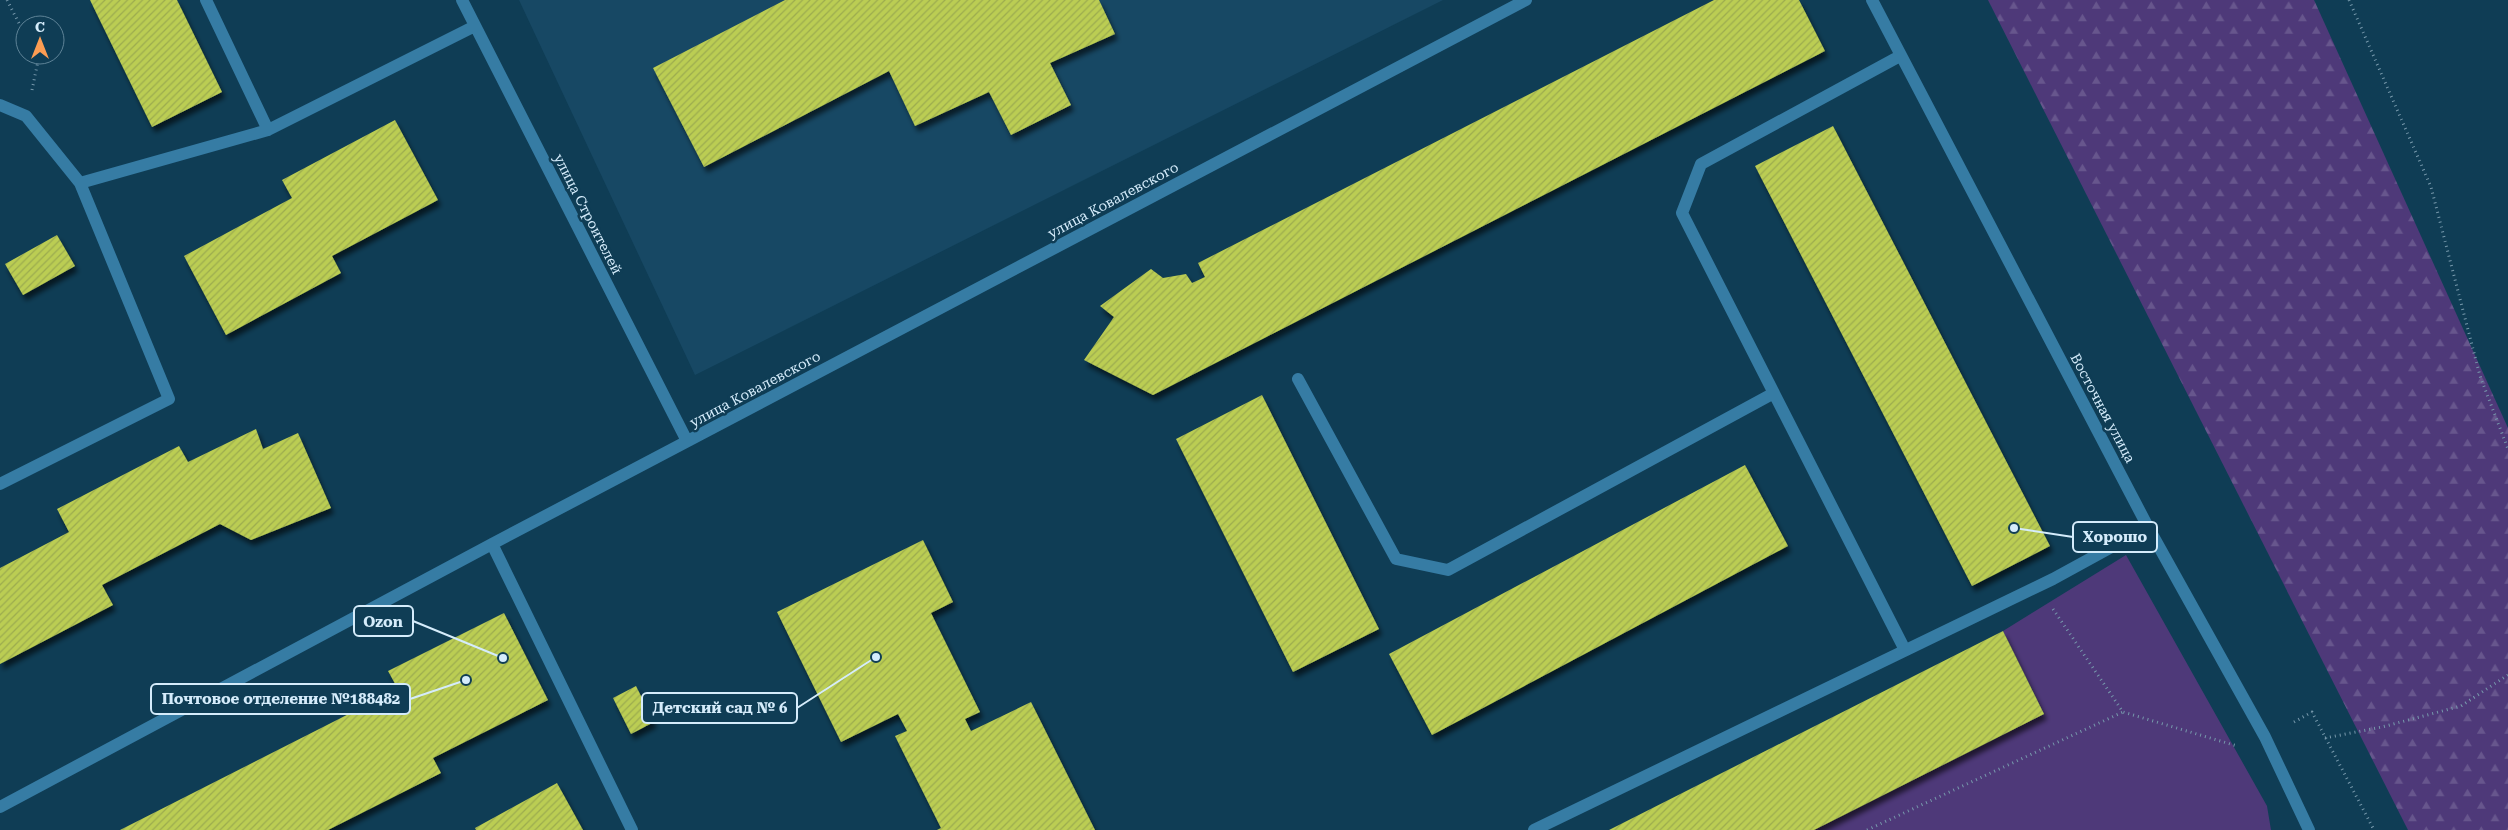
<svg xmlns="http://www.w3.org/2000/svg" width="2508" height="830" font-family="'Roboto Serif',serif">
<style>
.built{fill:#174864}
.grass{fill:#4e3979}
.forest{fill:url(#forest-firs)}
.building{fill:url(#building-hatch);filter:url(#shadow)}
.lines{fill:none;stroke-linecap:round;stroke-linejoin:round}
.path{stroke:#7799ac;stroke-width:3;stroke-dasharray:1 4;stroke-linecap:butt}
.minor{stroke:#367ca4;stroke-width:12}
.labels{text-anchor:middle;dominant-baseline:central;stroke-width:5;stroke-linejoin:round;paint-order:stroke}
.street-label{font-size:14px;fill:#d5ecfb;stroke:#0f3d55}
.leader{fill:none;stroke:#d5ecfb;stroke-width:2}
.callout-dot{fill:#d5ecfb;stroke:#0f3d55;stroke-width:2}
.callout{fill:#0f3d55;stroke:#d5ecfb;stroke-width:2}
.callout-label{font-size:15px;text-anchor:middle;font-weight:bold;fill:#d5ecfb}
</style>
<defs>
<pattern id="forest-firs" width="22" height="20" patternUnits="userSpaceOnUse" patternTransform="scale(1.25)"><rect width="22" height="20" fill="#4e3979"/><path d="M5 1l3.5 6h-7zM16 11l3.5 6h-7z" fill="#67568d"/></pattern>
<pattern id="building-hatch" width="6" height="6" patternUnits="userSpaceOnUse" patternTransform="scale(1.25)"><rect width="6" height="6" fill="#bbcd52"/><path d="M-1 1l2-2M0 6l6-6M5 7l2-2" fill="none" stroke="#9cac50"/></pattern>
<filter id="shadow"><feDropShadow dx="3" dy="5.5" stdDeviation="2.5" flood-color="#0009"/></filter>
</defs>
<rect width="100%" height="100%" fill="#0f3d55"/>
<path class="built" d="M519 0H1443L695 375Z"/>
<path class="grass" d="M2126 555 2267 806 2271 830H1814L2044 714 2003 631Z"/>
<path class="forest" d="M1988 0H2314L2508 428V830H2408Z"/>
<path class="building" d="M90 0H177L222 92 152 127Z
M785 0H1099L1115 34 1050 63 1071 105 1011 135 989 92 915 126 889 71 704 167 653 68Z
M1714 0H1799L1825 51 1153 395 1084 360 1114 317 1100 306 1151 269 1163 278 1186 274 1192 283 1205 277 1198 263Z
M395 120 438 200 332 256 341 273 226 335 184 256 292 198 282 180Z
M1833 126 2050 546 1972 586 1755 166Z
M57 235 75 266 23 295 5 264Z
M1262 395 1379 629 1293 672 1176 439Z
M256 429 263 449 298 433 331 508 251 540 220 524 102 585 113 605 0 664V568L69 532 57 509 179 446 188 462Z
M1745 465 1788 546 1432 735 1389 654Z
M923 540 953 602 931 613 980 712 965 719 971 731 1031 702 1095 830H937L941 828 895 736 907 731 898 714 841 742 777 612Z
M504 613 548 700 433 758 441 773 328 830H120L398 689 388 671Z
M2003 631 2044 714 1814 830H1609Z
M636 686 654 722 631 734 613 698Z
M557 783 583 830H476L475 828Z"/>
<g class="lines">
<path class="path" d="M7 0 25 35
M2349 0 2431 187 2480 376 2508 449
M32 90 38 61 35 55
M2053 609 2123 712 2237 746
M2294 722 2312 712 2374 830
M2325 738 2382 727 2461 706 2508 675
M1867 830 2123 712"/>
<path class="minor" d="M206 0 268 130
M462 0 687 441
M1872 0 2148 527 2265 737 2309 830
M1900 56 1701 164 1682 213 1905 650
M0 105 26 116 80 183
M1298 379 1396 559 1448 570 1774 393
M0 484 169 399 80 183 268 130 475 26
M492 544 632 830
M0 807 492 544 1526 0
M1534 830 2053 579 2148 527"/>
</g>
<g class="labels">
<g class="street-label">
<text transform="translate(1113 200) rotate(-28)">улица Ковалевского</text>
<text transform="translate(588 214) rotate(63)">улица Строителей</text>
<text transform="translate(755 389) rotate(-28)">улица Ковалевского</text>
<text transform="translate(2103 408) rotate(62)">Восточная улица</text>
</g>
</g>
<path class="leader" d="M2014 528L2073 537M503 658L413 621M466 680L410 699M876 657L797 708"/>
<g class="callout-dot">
<circle cx="2014" cy="528" r="5"/>
<circle cx="503" cy="658" r="5"/>
<circle cx="466" cy="680" r="5"/>
<circle cx="876" cy="657" r="5"/>
</g>
<g class="callout">
<rect x="2073" y="522" width="84" height="30" rx="5"/>
<rect x="354" y="606" width="59" height="30" rx="5"/>
<rect x="151" y="684" width="259" height="30" rx="5"/>
<rect x="642" y="693" width="155" height="30" rx="5"/>
</g>
<g class="callout-label">
<text x="2115" y="542">Хорошо</text>
<text x="383" y="627">Ozon</text>
<text x="281" y="704">Почтовое отделение №188482</text>
<text x="720" y="713">Детский сад № 6</text>
</g>
<g transform="translate(40 40)"><circle r="24" fill="#0f3d55" stroke="#5e8397"/>
<path d="M0-4L9 19L0 12L-9 19Z" fill="#fc9d53"/>
<text y="-8" font-size="14" font-weight="bold" text-anchor="middle" fill="#d5ecfb">С</text>
</g>
</svg>
